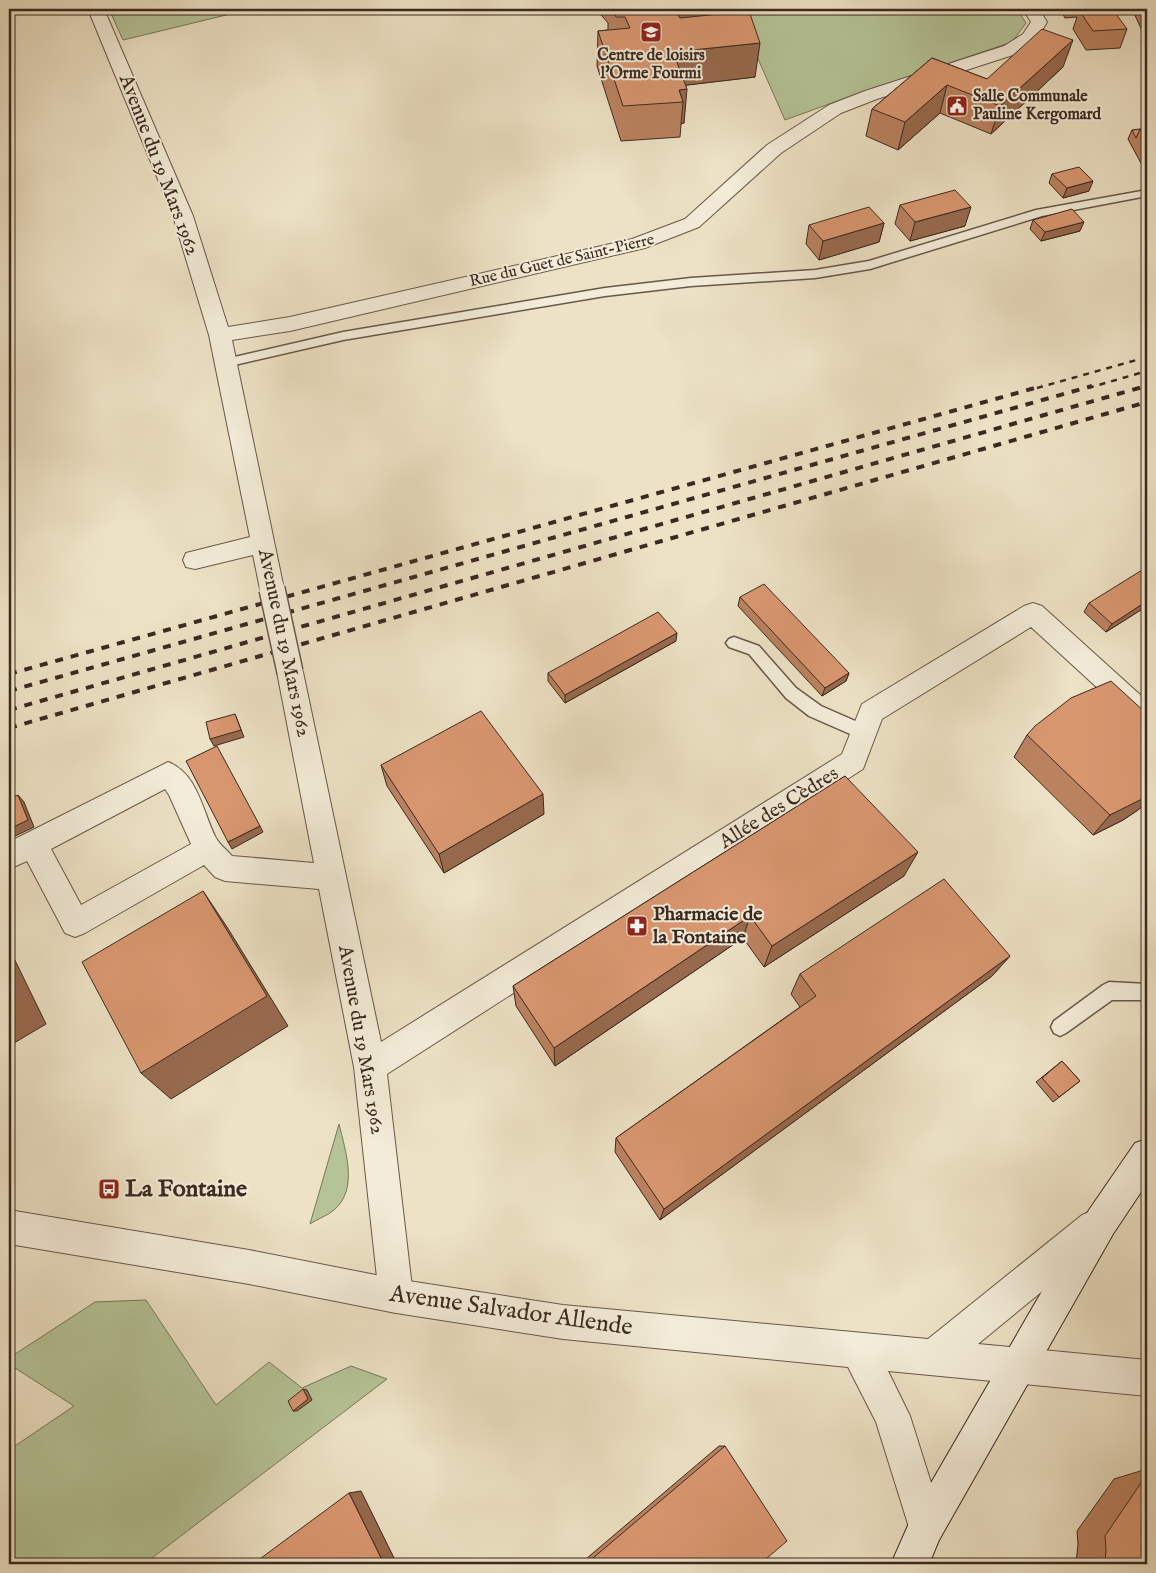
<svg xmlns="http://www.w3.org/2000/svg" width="1156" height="1573" font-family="'IM FELL English',serif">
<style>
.green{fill:#b5c497;stroke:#78765c}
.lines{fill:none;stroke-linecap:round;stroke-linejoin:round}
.service-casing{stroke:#68574a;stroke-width:3}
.minor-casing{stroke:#68574a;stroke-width:2}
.tertiary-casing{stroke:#68574a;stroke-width:2}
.secondary-casing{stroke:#3b2921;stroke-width:2}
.service{fill:#f3ecd9;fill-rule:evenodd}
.minor{fill:#f3ecd9;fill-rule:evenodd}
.tertiary{fill:#f3ecd9;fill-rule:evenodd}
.secondary{fill:#f3ecd9;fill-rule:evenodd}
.rail-far1{stroke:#3b2921;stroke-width:2.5;stroke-dasharray:6 6;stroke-linecap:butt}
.rail{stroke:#3b2921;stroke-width:4;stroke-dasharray:8 8;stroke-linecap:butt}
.minor-bridge-casing{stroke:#68574a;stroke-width:28;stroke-linecap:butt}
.minor-bridge{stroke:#f3ecd9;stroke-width:25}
.wall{fill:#bb8260;stroke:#3b2921}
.shaded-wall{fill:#986a4e;stroke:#3b2921}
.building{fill:#d99770;stroke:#3b2921}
.labels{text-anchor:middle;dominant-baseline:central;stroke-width:4;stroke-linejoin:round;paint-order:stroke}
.far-poi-label{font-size:16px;font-weight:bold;fill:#3b2921;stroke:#f3ecd9}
.far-street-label{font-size:16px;fill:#3b2921;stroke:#f3ecd9}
.street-label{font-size:20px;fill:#3b2921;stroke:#f3ecd9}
.poi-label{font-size:20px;font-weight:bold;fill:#3b2921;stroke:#f3ecd9;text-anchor:start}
.near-poi-label{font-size:24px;font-weight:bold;fill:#3b2921;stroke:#f3ecd9;text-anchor:start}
.near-street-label{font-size:24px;fill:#3b2921;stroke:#f3ecd9}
</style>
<rect width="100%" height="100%" fill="#ede2c5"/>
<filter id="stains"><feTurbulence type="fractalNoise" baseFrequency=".004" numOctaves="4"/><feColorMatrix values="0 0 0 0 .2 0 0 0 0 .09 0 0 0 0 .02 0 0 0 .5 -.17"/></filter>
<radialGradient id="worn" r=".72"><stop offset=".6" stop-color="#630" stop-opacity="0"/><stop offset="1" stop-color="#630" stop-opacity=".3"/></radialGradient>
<path class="green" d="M109 9H251L123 40Z
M736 9H1017L1026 23 1012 42 854 95 785 120Z
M339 1124C345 1150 359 1189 334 1210 327 1216 317 1219 310 1224Z
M146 1300 216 1405 269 1362 302 1388 351 1366 387 1379 144 1564H9V1450L74 1406 9 1364V1358L95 1302Z"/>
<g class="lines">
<g class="service-casing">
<path id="service" d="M1147 190V196L1042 216 870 269 815 278 691 286 605 296 343 340 226 367 220 363 226 359 343 332 605 288 691 278 815 270 869 261 1036 210Z
M734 637 759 646 796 688 821 706 869 727 871 732 869 737 863 739 857 737 809 716 786 698 749 654 729 647 726 643 729 639Z
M1109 982 1147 984V1000H1112L1066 1033 1060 1036 1054 1033 1051 1027 1054 1021 1103 985Z"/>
</g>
<g class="minor-casing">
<path id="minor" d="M88 9H104L193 216 228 327 290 317 632 239 685 219 767 145 829 105 865 91 1004 46 1023 34 1031 22 1023 9H1039L1047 22 1036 41 1016 54 877 99 841 113 781 153 699 227 645 248 290 331 232 340 284 589 281 596 272 599 263 596 260 589 253 555 195 569 186 567 183 560 186 553 250 537 209 335 173 216Z
M1033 603 1042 606 1147 701V728L1138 725 1031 627 882 719 863 769 387 1074 413 1296 408 1308 396 1313 384 1308 379 1296 354 1067 319 889 225 881 215 877 204 865 85 933 75 937 65 933 27 861 9 869V842L168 762C198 773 203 813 216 838 220 845 227 850 232 856L314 863 277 672 281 665 290 661 299 665 303 672 381 1042 842 754 862 704 1024 606ZM165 789 169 795 191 844 81 905 51 849Z"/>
</g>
<g class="tertiary-casing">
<path id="tertiary" d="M9 1210 249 1250 396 1279 563 1305 928 1339 1082 1215 1094 1210 1106 1215 1111 1227 1106 1239 978 1344 1147 1360V1396L888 1371 910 1416 945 1527 939 1540 926 1546 913 1540 876 1422 848 1367 563 1339 396 1313 249 1284 9 1244Z"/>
</g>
<g class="secondary-casing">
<path id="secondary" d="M1147 1139V1183L1113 1234 939 1540 929 1564H891L913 1514 1089 1210 1135 1143Z"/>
</g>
<use href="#service" class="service"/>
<use href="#minor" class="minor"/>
<use href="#tertiary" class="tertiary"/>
<use href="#secondary" class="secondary"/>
<path class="rail-far1" d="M1037 388 1147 357
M1088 388 1147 371
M1141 388 1147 386"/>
<path class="rail" d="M9 674 1042 386
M9 691 1092 386
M9 710 1146 386
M9 728 1147 402"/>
<g class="minor-bridge-casing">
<path id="minor-bridge" d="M272 589 290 672"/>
</g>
<use href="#minor-bridge" class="minor-bridge"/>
</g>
<path class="wall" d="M596 9H737L736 12 755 77 686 85 684 123 681 124 680 137 621 141 597 66 598 31 608 30V23Z
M1060 9H1106L1110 14 1127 29 1120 48 1086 50 1073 29 1077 17 1065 18Z
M1134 9H1147V38L1145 37 1133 11Z
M932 58 987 79 1063 67 991 134 940 113 898 150 866 136 872 109Z
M1147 129V167H1143L1128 139 1132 130Z
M1052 174 1089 191 1063 198 1049 183Z
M900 205 965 226 910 241 895 224Z
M1033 220 1080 231 1041 241 1030 229Z
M884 223 879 242 819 260 806 244 809 225Z
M740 597 849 673 846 681 822 696 738 606Z
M1089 603 1147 606 1106 632 1084 612Z
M676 641 565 703 548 681V673Z
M1147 714V802L1138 810 1123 820 1093 835 1014 757 1027 735Z
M381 765 544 814 444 873 387 786Z
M845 776 904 876 764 967 743 938 555 1066 516 1006 513 986Z
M1010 956 992 976 660 1220 615 1152 616 1138 800 1007 791 994 800 974Z
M1062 1061 1080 1081 1053 1102 1036 1082Z
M719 1446H725L760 1564H580Z
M1147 1469V1564H1076L1078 1544 1077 1531 1114 1479Z"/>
<path class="shaded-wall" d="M670 9H737L736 20 668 37Z
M1073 40 1063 67 991 134 1000 106Z
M760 43 755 77 671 87 673 52Z
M947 85 940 113 898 150 905 122Z
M687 89 684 123 681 124 683 102 679 90Z
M1093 181 1089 191 1063 198 1067 188Z
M971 207 965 226 910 241 915 222Z
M1084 222 1080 231 1041 241 1045 232Z
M884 223 879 242 819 260 823 241Z
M1147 601V606L1106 632 1112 624Z
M677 633 676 641 565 703V695Z
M849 673 846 681 822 696 825 688Z
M235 714 244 737 214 746 210 739Z
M543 794 544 814 444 873 439 854Z
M18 795 24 802 34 827 9 839V829Z
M1147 795V802L1138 810 1123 820 1093 835 1110 815Z
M260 826 263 832 232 849 228 842Z
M918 852 904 876 764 967 772 946Z
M203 891 227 927 288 1026 171 1099 141 1073Z
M750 916 743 938 555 1066 554 1048Z
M9 948 46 1024 9 1046Z
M1010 956 992 976 660 1220 664 1209Z
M303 1389 307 1390 312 1400 297 1411H293Z
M361 1491 397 1564H384L349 1493Z"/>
<path class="building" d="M613 9H674L680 18 749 11 760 43 673 52 687 89 679 90 683 102 623 106 598 31 630 28 625 17H616Z
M1099 9H1106L1110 14H1116L1127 29 1093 31 1079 10Z
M1042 29 1073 40 1000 106 947 85 905 122 872 109 932 58 987 79Z
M1140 129H1147V141Z
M1140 129 1136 138 1132 130Z
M1079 167 1093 181 1067 188 1052 174Z
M955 190 971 207 915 222 900 205Z
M869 207 884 223 823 241 809 225Z
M1072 209 1084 222 1045 232 1033 220Z
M1147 567V601L1112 624 1089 603Z
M764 584 849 673 825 688 740 597Z
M658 612 677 633 565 695 548 673Z
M1111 681 1147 714V795L1140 800 1110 815 1027 735 1035 726 1071 698Z
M481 711 543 794 439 854 381 765Z
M235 714 241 730 210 739 206 722Z
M217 746 260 826 228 842 186 761Z
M845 776 918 852 772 946 750 916 554 1048 513 986Z
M18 795 28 820 9 829V799Z
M944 879 1010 956 664 1209 616 1138 816 996 800 974Z
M203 891 267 996 141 1073 82 962Z
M1062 1061 1080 1081 1059 1097 1042 1078Z
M303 1389 308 1399 293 1411 288 1401Z
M725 1446 787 1541 760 1564H586Z
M1147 1479V1564H1105L1106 1549 1105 1536 1143 1480Z
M349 1493 384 1564H253Z"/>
<defs>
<g id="school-square" transform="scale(1.125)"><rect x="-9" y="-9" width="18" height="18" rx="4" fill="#8f2418" stroke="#f3ecd9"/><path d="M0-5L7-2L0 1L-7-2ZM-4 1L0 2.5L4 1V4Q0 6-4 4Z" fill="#fff"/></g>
<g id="civic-square" transform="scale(1.125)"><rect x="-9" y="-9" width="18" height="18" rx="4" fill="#8f2418" stroke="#f3ecd9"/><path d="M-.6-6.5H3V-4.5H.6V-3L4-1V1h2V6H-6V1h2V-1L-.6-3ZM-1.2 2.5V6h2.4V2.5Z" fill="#fff"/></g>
<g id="pharmacy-square" transform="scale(1.125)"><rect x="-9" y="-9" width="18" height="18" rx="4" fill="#8f2418" stroke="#f3ecd9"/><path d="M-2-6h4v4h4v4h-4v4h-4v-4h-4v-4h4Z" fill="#fff"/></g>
<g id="bus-square" transform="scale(1.125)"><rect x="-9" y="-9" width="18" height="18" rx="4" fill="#8f2418" stroke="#f3ecd9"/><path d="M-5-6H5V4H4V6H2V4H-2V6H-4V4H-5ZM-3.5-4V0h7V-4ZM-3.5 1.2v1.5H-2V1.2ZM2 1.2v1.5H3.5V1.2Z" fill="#fff"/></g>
</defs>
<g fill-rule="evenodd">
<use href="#school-square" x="651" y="32"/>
<use href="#civic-square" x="957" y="106"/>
<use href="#pharmacy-square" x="637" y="926"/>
<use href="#bus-square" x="109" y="1189"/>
</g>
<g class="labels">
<g class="far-poi-label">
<text x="651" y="56">Centre de loisirs<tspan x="651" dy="18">l'Orme Fourmi</tspan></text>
<text x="973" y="97" text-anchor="start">Salle Communale<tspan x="973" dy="18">Pauline Kergomard</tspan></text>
</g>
<g class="far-street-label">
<text transform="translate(562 261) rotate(-13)">Rue du Guet de Saint-Pierre</text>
</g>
<g class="street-label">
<text transform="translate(159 165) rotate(69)">Avenue du 19 Mars 1962</text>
<text transform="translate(284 643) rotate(78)">Avenue du 19 Mars 1962</text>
<text transform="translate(779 808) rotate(-32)">Allée des Cèdres</text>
<text transform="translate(361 1040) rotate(80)">Avenue du 19 Mars 1962</text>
</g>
<g class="poi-label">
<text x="653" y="914">Pharmacie de<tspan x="653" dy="23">la Fontaine</tspan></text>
</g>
<g class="near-poi-label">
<text x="125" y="1189">La Fontaine</text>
</g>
<g class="near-street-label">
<text transform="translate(511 1311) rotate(8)">Avenue Salvador Allende</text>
</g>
</g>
<rect width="1156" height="1573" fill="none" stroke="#ede2c5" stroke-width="30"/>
<rect x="10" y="10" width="1136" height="1553" fill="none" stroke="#3b2921" stroke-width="2.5"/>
<rect x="15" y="15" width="1126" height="1543" fill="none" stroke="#3b2921"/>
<rect width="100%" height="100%" filter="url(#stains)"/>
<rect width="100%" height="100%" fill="url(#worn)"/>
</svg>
